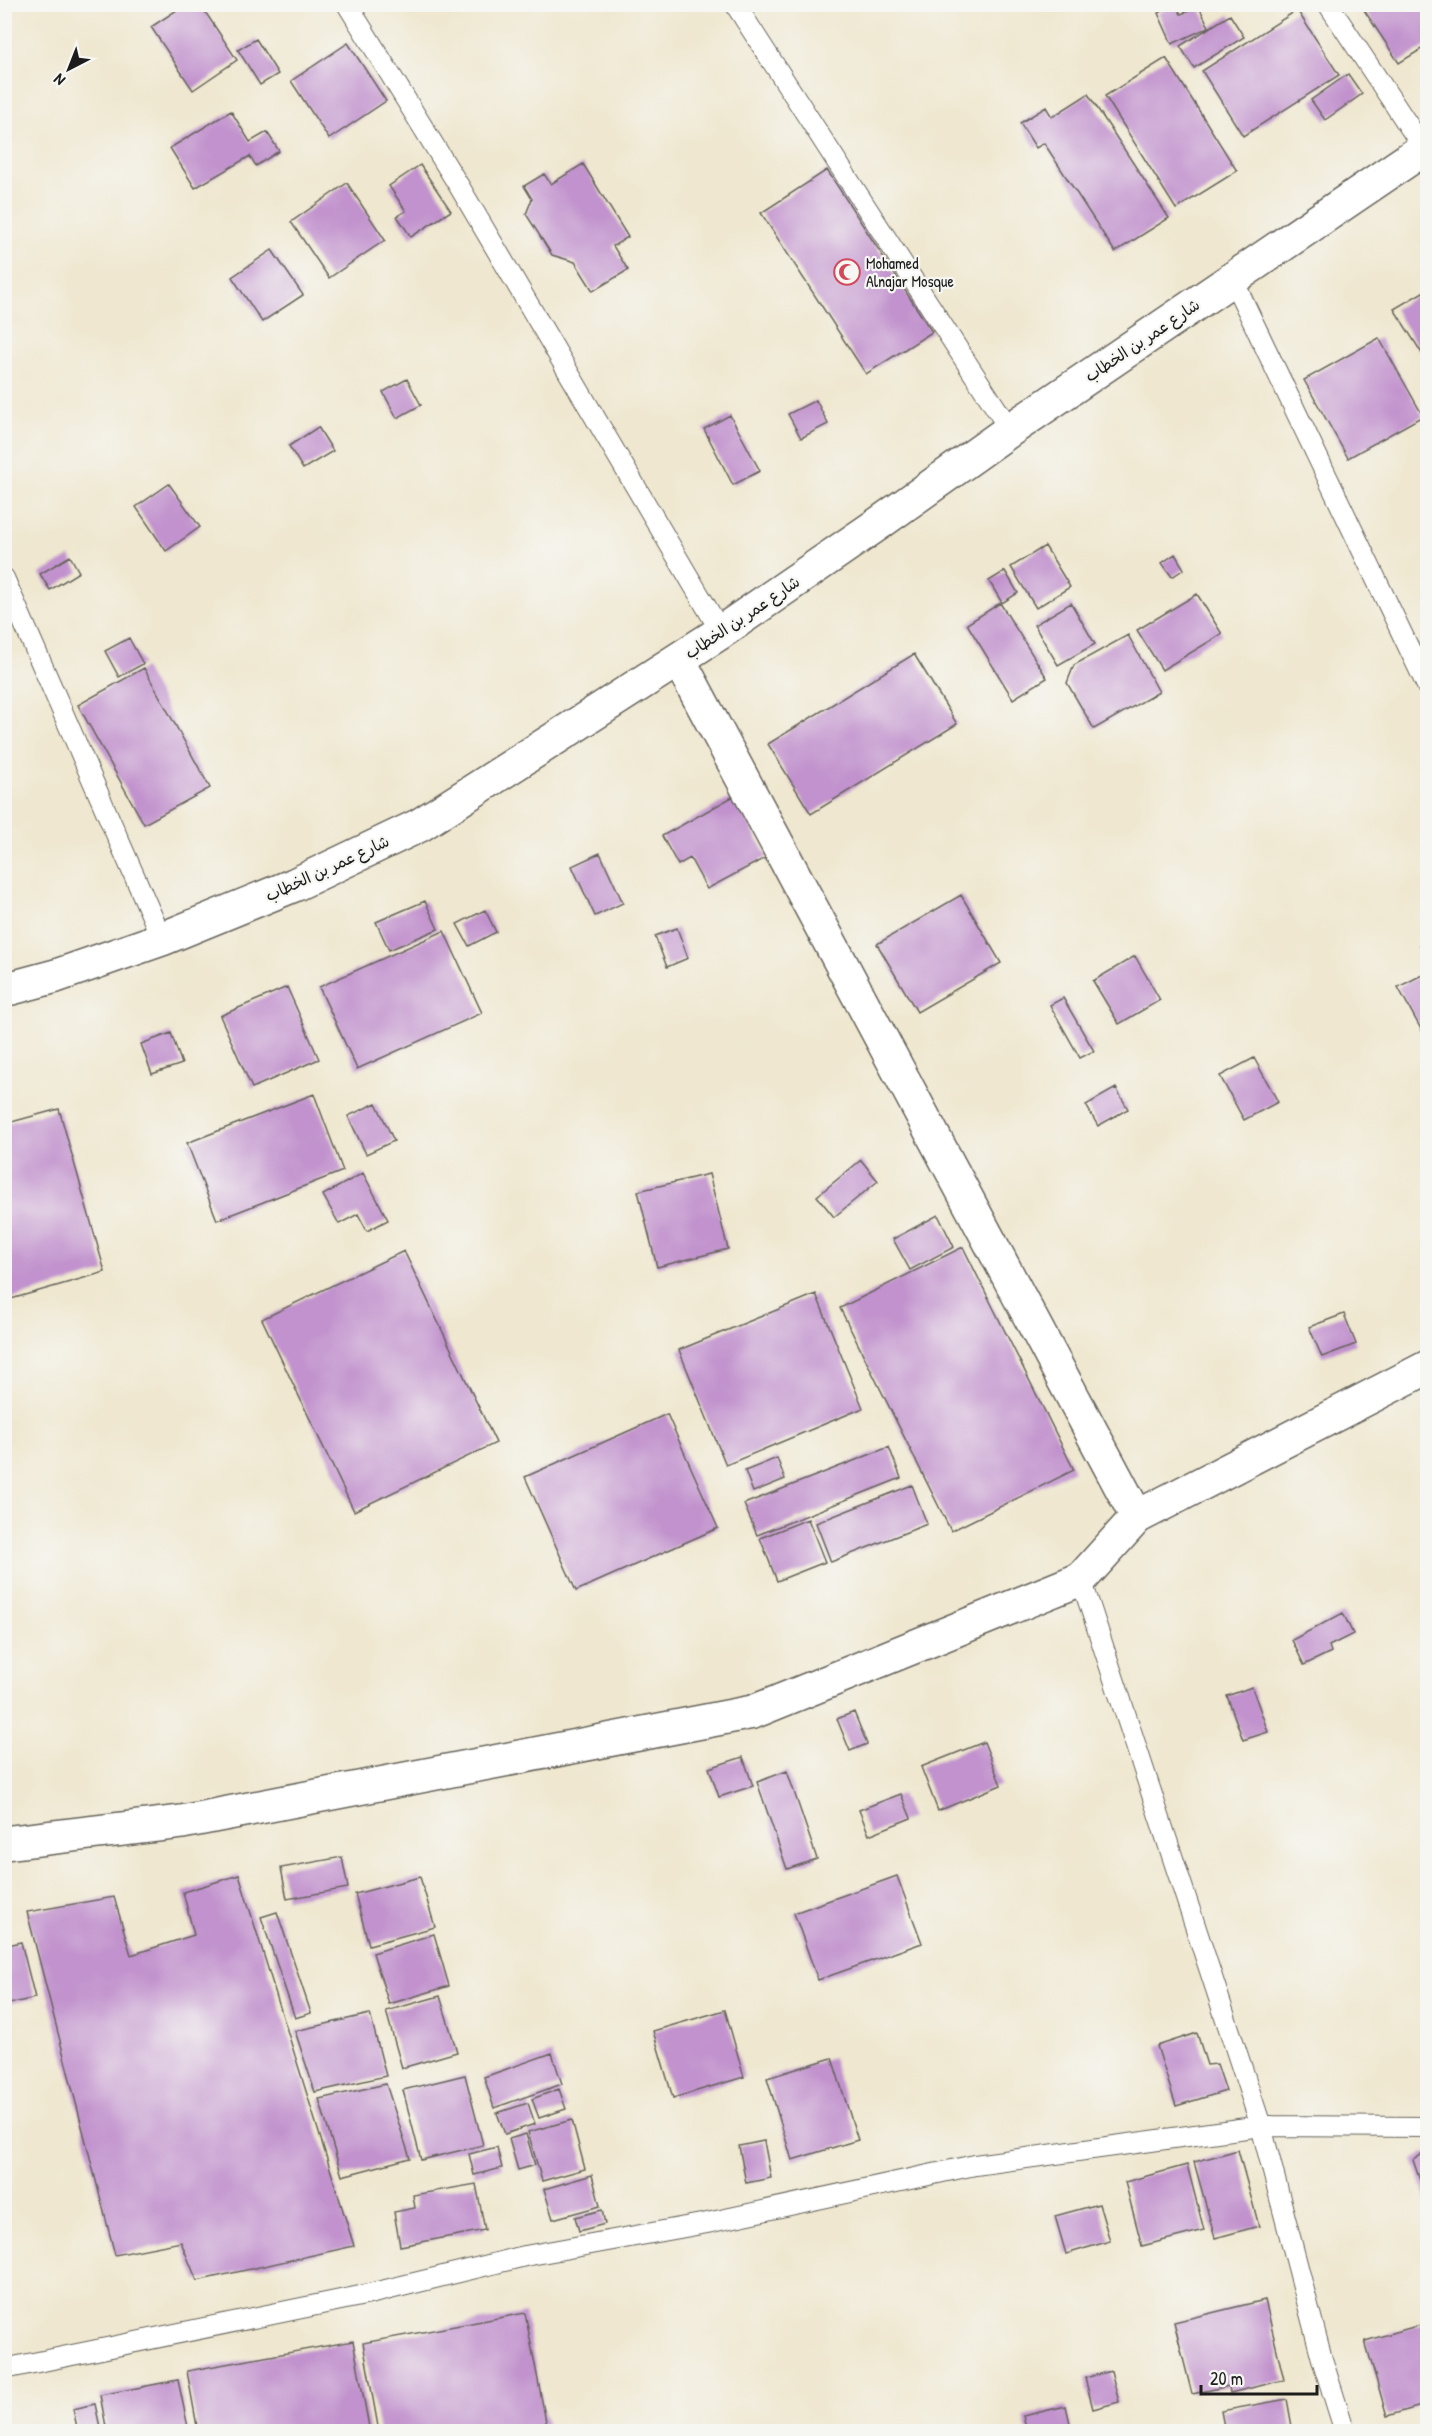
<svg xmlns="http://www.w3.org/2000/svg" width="1432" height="2436" font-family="'Patrick Hand','Playpen Sans Arabic',sans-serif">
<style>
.building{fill:#c192cd}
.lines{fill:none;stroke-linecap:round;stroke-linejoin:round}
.service-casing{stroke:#66635b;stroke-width:22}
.minor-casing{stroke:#66635b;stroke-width:36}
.tertiary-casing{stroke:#66635b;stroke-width:36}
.secondary-casing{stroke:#66635b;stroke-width:36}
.service{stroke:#fff;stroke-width:20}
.minor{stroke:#fff;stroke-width:33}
.tertiary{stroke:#fff;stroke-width:33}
.secondary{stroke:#fff;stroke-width:33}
.labels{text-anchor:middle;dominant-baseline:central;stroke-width:4.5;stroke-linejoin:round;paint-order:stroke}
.poi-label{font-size:16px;fill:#1c1c1c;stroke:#f6f6f2;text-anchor:start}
.street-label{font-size:16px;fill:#1c1c1c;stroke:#f6f6f2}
</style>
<rect width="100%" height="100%" fill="#f6f6f2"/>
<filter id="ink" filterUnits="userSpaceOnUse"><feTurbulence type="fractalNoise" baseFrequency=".0167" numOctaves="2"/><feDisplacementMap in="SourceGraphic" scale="12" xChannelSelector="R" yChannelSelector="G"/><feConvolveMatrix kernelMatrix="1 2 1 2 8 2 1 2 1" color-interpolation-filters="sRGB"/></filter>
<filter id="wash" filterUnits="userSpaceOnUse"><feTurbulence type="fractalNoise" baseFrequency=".008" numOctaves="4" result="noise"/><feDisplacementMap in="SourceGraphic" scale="24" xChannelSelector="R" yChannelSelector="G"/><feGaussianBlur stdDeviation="1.35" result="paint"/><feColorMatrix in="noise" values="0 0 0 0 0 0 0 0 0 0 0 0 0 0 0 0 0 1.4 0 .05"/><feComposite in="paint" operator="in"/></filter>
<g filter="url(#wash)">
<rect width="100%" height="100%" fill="#efe7cf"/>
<g id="blocks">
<path class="building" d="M186 4H200L237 60 193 90 151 27Z
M1175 4 1181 14 1199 7 1209 27 1172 44 1158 13Z
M1360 4H1428V45L1399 63Z
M1297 10 1339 75 1243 136 1202 71Z
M1230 15 1244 37 1194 68 1180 46Z
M256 39 278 74 260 85 238 50Z
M348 43 386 101 329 139 291 81Z
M1166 58 1237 171 1176 209 1105 96Z
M1348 74 1362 94 1325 120 1311 100Z
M1088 94 1169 218 1115 252 1044 143 1036 148 1020 123 1046 107 1052 117Z
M231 111 250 142 267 132 279 151 256 166 250 156 195 188 170 148Z
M583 164 628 237 613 246 628 270 593 291 575 262 552 255 526 214 532 199 524 186 544 174 551 184Z
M420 165 451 211 411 237 397 216 406 211 389 186Z
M827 170 932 332 866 374 761 213Z
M347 183 385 240 329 278 291 222Z
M272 250 303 295 262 322 232 277Z
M1428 289V363L1394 309Z
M1379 338 1423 416 1348 458 1304 380Z
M407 379 421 405 397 418 383 392Z
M816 400 828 424 801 438 788 414Z
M730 415 760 471 733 485 704 429Z
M318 427 333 451 303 469 289 446Z
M169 484 200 527 166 551 136 507Z
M1045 546 1070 587 1036 608 1011 567Z
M1175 554 1184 569 1172 577 1162 563Z
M70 556 79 572 50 590 40 574Z
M1005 571 1018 593 1002 603 989 581Z
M1197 594 1222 634 1162 670 1137 630Z
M1000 603 1047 678 1013 699 967 624Z
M1071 603 1095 644 1058 665 1034 625Z
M1128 635 1159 692 1094 729 1067 683 1074 665Z
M129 638 143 664 119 677 105 651Z
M914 654 957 724 811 814 768 744Z
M144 668 210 788 144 824 78 705Z
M734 796 767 857 707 889 690 858 678 865 662 836Z
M600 853 623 903 595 916 572 866Z
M961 895 1001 963 917 1012 877 944Z
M425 901 438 929 389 950 376 922Z
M485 910 496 932 469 946 457 924Z
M677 928 688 958 667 967 655 936Z
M444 931 482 1013 357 1069 319 987Z
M1428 941V961L1420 945Z
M1135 956 1160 1000 1119 1024 1093 981Z
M1428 972V1042L1398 987Z
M287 987 319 1059 252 1088 220 1016Z
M1063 998 1094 1051 1080 1058 1050 1005Z
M171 1033 182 1064 152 1074 141 1044Z
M1254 1058 1278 1102 1244 1120 1220 1076Z
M1116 1088 1128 1109 1098 1126 1086 1105Z
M314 1094 343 1171 217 1220 187 1143Z
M376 1103 394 1141 366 1154 348 1116Z
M59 1109 105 1272 4 1301V1124Z
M861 1160 878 1181 834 1217 817 1196Z
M363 1173 388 1220 367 1231 358 1214 339 1224 323 1195Z
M709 1174 728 1249 657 1267 638 1191Z
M938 1215 954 1247 910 1270 893 1239Z
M963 1247 1074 1470 951 1531 840 1308Z
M404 1251 496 1443 354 1511 262 1319Z
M816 1294 863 1408 726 1465 679 1350Z
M1344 1314 1356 1344 1322 1357 1309 1327Z
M667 1414 718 1528 576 1591 525 1477Z
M889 1447 901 1478 757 1535 744 1504Z
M777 1458 785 1479 753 1492 745 1471Z
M912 1485 927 1524 831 1562 816 1523Z
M808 1519 825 1562 777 1581 760 1538Z
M1343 1613 1353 1634 1329 1646 1331 1652 1304 1665 1292 1640Z
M1252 1687 1268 1732 1243 1740 1227 1696Z
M854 1712 867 1744 850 1751 837 1719Z
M984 1742 1001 1785 938 1811 921 1767Z
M743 1757 753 1786 719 1797 709 1768Z
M787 1771 817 1859 787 1869 757 1782Z
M901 1794 911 1818 869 1835 859 1810Z
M342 1857 348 1888 287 1899 281 1868Z
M239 1875 354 2246 197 2281 181 2242 115 2255 27 1912 114 1897 131 1955 194 1935 183 1892Z
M897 1876 922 1943 818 1980 794 1913Z
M420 1877 435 1927 369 1945 355 1894Z
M277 1912 311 2013 295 2018 261 1917Z
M434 1934 449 1986 389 2004 373 1953Z
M21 1942 35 1998 4 2005V1946Z
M440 1996 457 2052 402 2068 386 2011Z
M725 2010 744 2077 673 2098 653 2031Z
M370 2014 386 2076 315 2092 295 2031Z
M1197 2033 1207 2065 1217 2064 1226 2091 1176 2106 1157 2046Z
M552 2053 562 2084 494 2108 484 2077Z
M832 2058 858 2140 792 2160 767 2078Z
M465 2075 483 2145 421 2160 403 2090Z
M386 2084 410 2158 342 2176 319 2099Z
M559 2089 566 2109 539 2118 532 2099Z
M528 2103 535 2124 505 2134 497 2113Z
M572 2120 585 2169 542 2181 528 2132Z
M526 2134 535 2165 518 2170 509 2139Z
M764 2141 771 2178 746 2183 739 2146Z
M497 2147 502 2168 474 2175 469 2154Z
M1238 2150 1259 2226 1215 2238 1194 2162Z
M1424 2153H1428L1427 2201 1413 2160Z
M1187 2165 1204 2230 1142 2246 1125 2182Z
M592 2175 600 2206 553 2219 544 2189Z
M476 2184 485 2230 400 2246 394 2212 415 2208 413 2195Z
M1099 2204 1110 2241 1066 2254 1055 2216Z
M602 2210 605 2224 579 2231 575 2217Z
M1265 2300 1284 2380 1230 2393 1229 2386 1192 2394 1174 2322Z
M525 2313 548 2432H379L363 2343Z
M1427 2323 1428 2404 1387 2416 1365 2341Z
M353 2341 370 2432H198L187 2371Z
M1111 2371 1119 2402 1093 2409 1085 2378Z
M178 2380 189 2432H107L100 2395Z
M1287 2399 1293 2432H1225L1221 2411Z
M95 2404 101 2432H78L73 2409Z
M1066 2406 1072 2432H1027L1023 2416Z"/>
</g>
</g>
<g filter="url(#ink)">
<use href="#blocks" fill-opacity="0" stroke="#66635b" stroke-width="1.5"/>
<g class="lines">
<g class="service-casing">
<path id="service" d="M347 4 459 186 721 632
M735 4 1010 430
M1328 4 1424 149
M1232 278 1428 688
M4 578 162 939
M1081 1579 1261 2126 1322 2359 1345 2432
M4 2369 365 2295 525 2256 707 2223 975 2165 1261 2126 1428 2127"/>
</g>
<g class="minor-casing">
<path id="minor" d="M679 660 1137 1517"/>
</g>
<g class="tertiary-casing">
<path id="tertiary" d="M4 1843 182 1822 753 1712 1081 1579 1137 1517 1428 1367"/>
</g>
<g class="secondary-casing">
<path id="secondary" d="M4 990 56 976 162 939 294 885 420 825 721 632 878 524 1010 430 1428 146"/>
</g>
<use href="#service" class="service"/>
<use href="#minor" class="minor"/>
<use href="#tertiary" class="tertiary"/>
<use href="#secondary" class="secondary"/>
</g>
</g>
<defs>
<g id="mosque-ring" transform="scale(1.35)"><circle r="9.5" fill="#f6f6f2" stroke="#d1495b" stroke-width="1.5"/><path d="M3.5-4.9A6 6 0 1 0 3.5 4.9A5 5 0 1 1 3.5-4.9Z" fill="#d1495b"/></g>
</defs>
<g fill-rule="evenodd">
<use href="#mosque-ring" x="847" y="272"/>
</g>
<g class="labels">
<g class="poi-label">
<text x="866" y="263">Mohamed<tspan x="866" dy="18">Alnajar Mosque</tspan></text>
</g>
<g class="street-label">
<text transform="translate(1142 340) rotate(-34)">شارع عمر بن الخطاب</text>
<text transform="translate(742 617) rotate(-34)">شارع عمر بن الخطاب</text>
<text transform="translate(327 868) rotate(-25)">شارع عمر بن الخطاب</text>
</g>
</g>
<rect width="1432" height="2436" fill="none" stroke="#f6f6f2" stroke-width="24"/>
<g transform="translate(69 69) rotate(222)" stroke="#f6f6f2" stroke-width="4.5" paint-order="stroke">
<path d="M0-4.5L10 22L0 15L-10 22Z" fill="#1c1c1c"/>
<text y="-9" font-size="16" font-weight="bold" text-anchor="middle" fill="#1c1c1c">N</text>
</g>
<path d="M1201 2385v9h116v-9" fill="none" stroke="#1c1c1c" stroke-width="3"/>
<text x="1210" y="2385" font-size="18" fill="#1c1c1c" stroke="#f6f6f2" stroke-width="4.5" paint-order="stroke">20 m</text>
</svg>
